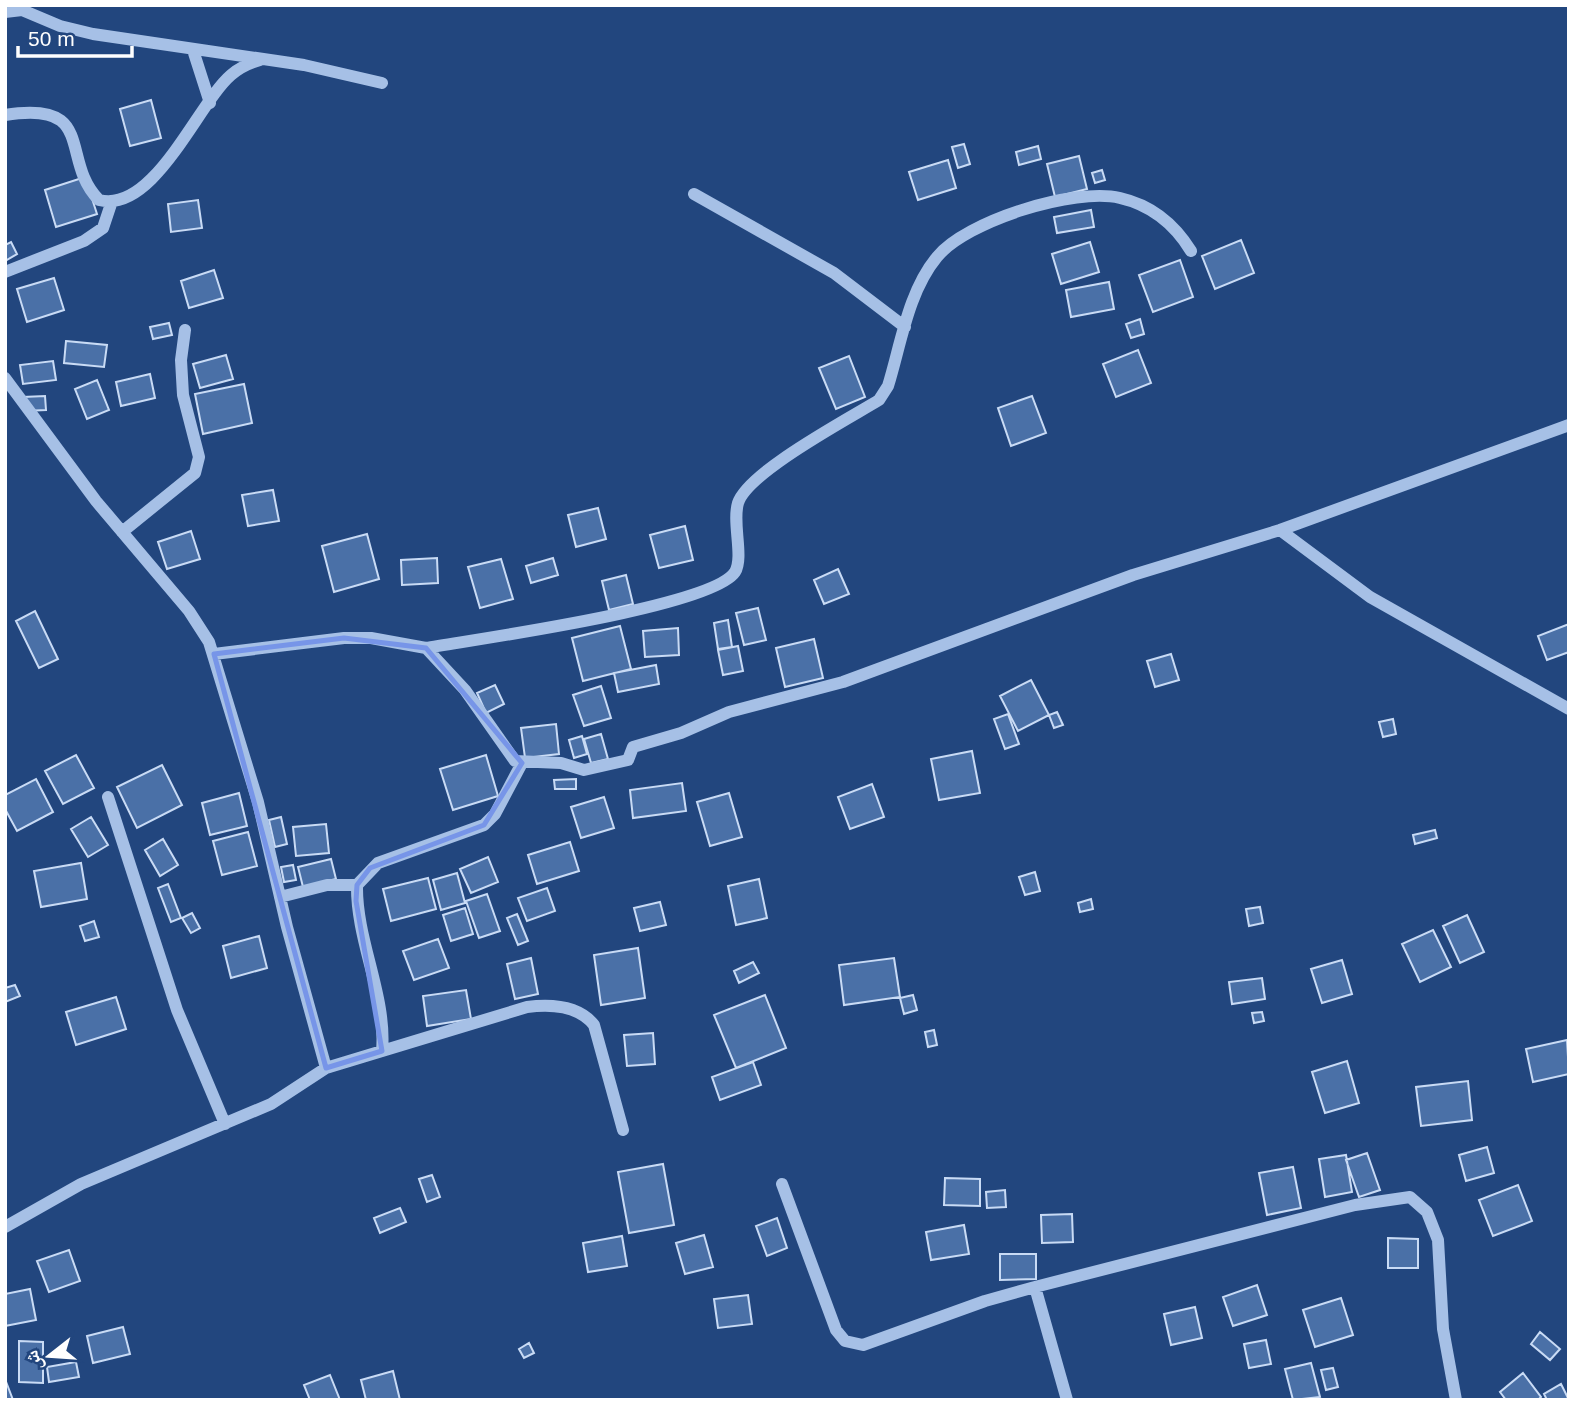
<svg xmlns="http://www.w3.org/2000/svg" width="1574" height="1405" font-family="Arial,'Noto Naskh Arabic',sans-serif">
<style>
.building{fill:#4a70a7;stroke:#c9dbf5;stroke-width:2}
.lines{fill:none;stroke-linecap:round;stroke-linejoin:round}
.minor{stroke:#a6c0e6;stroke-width:12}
.marked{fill:none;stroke:#7795e8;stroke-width:5;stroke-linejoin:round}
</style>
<rect width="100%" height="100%" fill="#22467e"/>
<path class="building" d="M151 100 161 138 130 146 120 109Z
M964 144 970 164 958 168 952 147Z
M1038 146 1041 159 1019 165 1016 152Z
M1079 156 1087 189 1055 197 1047 164Z
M948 160 956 188 918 200 909 172Z
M1102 170 1105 180 1095 183 1092 173Z
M85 177 97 214 56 227 45 190Z
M198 200 202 228 171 232 168 204Z
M1091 210 1094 227 1057 233 1054 217Z
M1241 240 1254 273 1215 289 1202 256Z
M11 242 17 254 5 261V245Z
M1090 242 1099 272 1061 284 1052 254Z
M1180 260 1193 297 1153 312 1139 275Z
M214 270 223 298 189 308 181 281Z
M54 278 64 310 27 322 17 289Z
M1109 282 1114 309 1071 317 1066 290Z
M1140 319 1144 334 1131 338 1126 324Z
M169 323 172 335 153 339 150 327Z
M66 341 107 345 104 367 64 363Z
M1138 350 1151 383 1116 397 1103 364Z
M226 355 233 379 200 388 193 364Z
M849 356 865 397 836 409 819 368Z
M53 361 56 380 23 384 20 365Z
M150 374 155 398 121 406 116 382Z
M97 380 109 410 87 419 75 389Z
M244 384 252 423 203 434 195 394Z
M45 396 46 410 24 411 23 397Z
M1032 396 1046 433 1011 446 998 408Z
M273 490 279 521 248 526 242 495Z
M598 508 606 539 576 547 568 515Z
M685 526 693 560 659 568 650 535Z
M191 531 200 559 167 569 158 542Z
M367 534 379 579 334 592 322 546Z
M437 558 438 583 402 585 401 560Z
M553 558 558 575 531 583 526 566Z
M501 559 513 599 480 608 468 567Z
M838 569 849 594 824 604 814 580Z
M626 575 633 604 609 610 602 581Z
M758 608 766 640 744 645 736 613Z
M35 611 58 659 39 668 16 621Z
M728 620 732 647 718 649 714 623Z
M1569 624V652L1547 660 1538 636Z
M620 626 631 669 583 681 572 638Z
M678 628 679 655 645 657 643 631Z
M814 639 823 678 785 687 776 648Z
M738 646 743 671 723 675 718 650Z
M1171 654 1179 680 1155 687 1147 661Z
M656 665 659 684 618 692 614 673Z
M1031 680 1049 715 1018 731 1000 696Z
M495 685 504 704 486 713 477 693Z
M601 686 611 718 584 726 573 695Z
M1057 712 1063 725 1054 728 1049 715Z
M1008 714 1019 744 1005 749 994 719Z
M1393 719 1396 734 1383 737 1379 722Z
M556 724 559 754 525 758 521 728Z
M601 734 608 759 591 763 584 739Z
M582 736 587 754 574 758 569 740Z
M972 751 980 793 939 800 931 759Z
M76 755 94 788 63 804 45 771Z
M486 755 498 796 453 810 440 769Z
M162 765 182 805 137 828 117 787Z
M36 779 53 812 17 831 5 809V795Z
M576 779V789H555L554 780Z
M682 783 686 811 633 818 630 790Z
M872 784 884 817 850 829 838 797Z
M239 793 247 826 210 835 202 803Z
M729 793 742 837 710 846 697 802Z
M604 797 614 828 581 838 571 807Z
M91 817 108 845 88 857 71 829Z
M281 817 287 844 275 847 269 820Z
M326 824 329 853 296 856 293 827Z
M1435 830 1437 838 1415 844 1413 835Z
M248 832 257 866 222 875 213 841Z
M163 839 178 865 160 876 145 850Z
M570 842 579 871 537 884 528 855Z
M488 857 498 882 471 893 460 869Z
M331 859 336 879 303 887 298 867Z
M81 863 87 899 41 907 34 871Z
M293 865 296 880 284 882 281 867Z
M1035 872 1040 891 1025 895 1019 877Z
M457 873 465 903 441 910 433 880Z
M428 878 436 909 391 921 383 889Z
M759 879 767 918 736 925 728 886Z
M168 884 181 918 171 922 158 888Z
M547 888 555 911 527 921 518 898Z
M487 894 500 931 479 938 466 901Z
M1091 899 1093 909 1080 912 1078 903Z
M660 902 666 925 640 931 634 908Z
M1260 907 1263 923 1249 926 1246 909Z
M465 908 473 934 451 941 443 915Z
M192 913 200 928 191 933 182 918Z
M517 914 528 941 518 945 507 918Z
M1467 915 1484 952 1460 963 1443 926Z
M94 921 99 937 85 941 80 926Z
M1433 930 1451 967 1420 982 1402 944Z
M259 936 267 968 231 978 223 946Z
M438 939 449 968 414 980 403 951Z
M638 948 645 998 601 1005 594 955Z
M531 958 538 994 515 999 507 964Z
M894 958 900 997 844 1005 839 965Z
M1342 960 1352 994 1322 1003 1311 969Z
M753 962 759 973 739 983 734 971Z
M1262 978 1265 999 1232 1004 1229 982Z
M15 985 20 996 5 1002V988Z
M466 990 471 1019 427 1026 423 996Z
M765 995 786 1048 736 1068 714 1015Z
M913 995 917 1010 904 1014 900 998Z
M116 997 126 1029 76 1045 66 1012Z
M1262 1012 1264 1021 1254 1023 1252 1013Z
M934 1030 937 1045 928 1047 925 1032Z
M653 1033 655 1064 627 1066 624 1035Z
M1567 1040 1569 1074 1533 1082 1526 1049Z
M1347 1061 1359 1103 1325 1113 1312 1072Z
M753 1062 761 1085 720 1100 712 1077Z
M1468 1081 1472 1120 1421 1126 1416 1087Z
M1487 1147 1494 1173 1466 1181 1459 1155Z
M1367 1153 1380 1190 1359 1197 1346 1160Z
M1346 1155 1352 1192 1325 1197 1319 1159Z
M663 1164 674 1225 629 1233 618 1172Z
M1293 1167 1301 1208 1267 1215 1259 1173Z
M432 1175 440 1197 427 1202 419 1179Z
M945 1178 980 1179V1206L944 1205Z
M1518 1185 1532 1221 1493 1236 1479 1200Z
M1005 1190 1006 1207 987 1208 986 1192Z
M400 1208 406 1222 380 1233 374 1218Z
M1072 1214 1073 1242 1042 1243 1041 1215Z
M777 1218 787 1248 767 1256 756 1226Z
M964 1225 969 1254 931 1260 926 1232Z
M704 1235 713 1267 685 1274 676 1243Z
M622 1236 627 1266 588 1272 583 1243Z
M1388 1238 1418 1239V1268H1388Z
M69 1250 80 1281 49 1292 37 1261Z
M1000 1254H1036V1279L1000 1280Z
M1257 1285 1267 1315 1233 1326 1223 1297Z
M30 1289 36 1320 5 1326V1294Z
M748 1295 752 1324 718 1328 714 1299Z
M1341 1298 1353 1335 1315 1347 1303 1310Z
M1195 1307 1202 1338 1171 1345 1164 1314Z
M123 1327 130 1354 93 1363 87 1336Z
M1540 1332 1560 1349 1550 1360 1531 1344Z
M1266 1340 1271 1364 1249 1368 1244 1344Z
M19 1341 43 1342V1383L19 1382Z
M529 1343 534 1353 524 1358 519 1349Z
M76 1362 79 1377 49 1382 47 1367Z
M1311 1363 1320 1397 1293 1400 1285 1369Z
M1333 1368 1338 1387 1326 1390 1321 1370Z
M393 1371 400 1400H366L361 1380Z
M1523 1373 1541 1397 1538 1400H1506L1500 1392Z
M330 1375 340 1400H310L304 1385Z
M5 1379 13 1400H5Z
M1561 1384 1569 1400H1547L1544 1394Z"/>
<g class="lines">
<path class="minor" d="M5 12 22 10 60 26 93 34 304 65 382 83
M193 50 210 103
M5 115C98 100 59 160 99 200 154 214 198 103 231 75 239 68 249 63 260 60
M694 194 834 273 905 327
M5 272 84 241 103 228 112 201
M5 378 96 501 189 611 209 642 258 802 287 927 326 1068
M1280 530 1370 597 1569 709
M122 532 195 473 199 457 183 395 181 360 185 330
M426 648C476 639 712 607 735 572 744 557 732 523 738 503 748 472 848 419 879 400L888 386C901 344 908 292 937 257 966 221 1075 187 1120 198 1151 205 1175 225 1191 251
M214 654 344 638H371L426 648 465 690 515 761 561 763 584 770 628 760 633 747 681 733 729 712 843 682 1133 575 1280 530 1569 425
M108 797 177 1010 225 1124
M280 897 327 885H357
M382 1051C387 996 356 941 357 885L378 863 484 825 495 814 522 763
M782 1184 836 1330 845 1341 863 1345 985 1301 1035 1287 1355 1205 1410 1197 1427 1212 1438 1240 1443 1329 1456 1400
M5 1227 81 1184 271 1104 326 1068 527 1007C551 1004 579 1006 594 1025L623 1130
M1035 1287 1067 1400"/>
</g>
<path class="marked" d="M344 638 426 648 522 763 484 825 370 868 357 885 356 901 382 1051 326 1068 214 654Z"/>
<rect width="1574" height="1405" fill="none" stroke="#ffffff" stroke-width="14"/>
<g transform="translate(49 1356) rotate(253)" stroke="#22467e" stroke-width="5" paint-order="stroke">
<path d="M0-5L12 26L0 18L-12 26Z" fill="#ffffff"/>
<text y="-10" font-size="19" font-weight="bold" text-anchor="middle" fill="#ffffff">ش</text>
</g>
<path d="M18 46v10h114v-10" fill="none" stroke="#ffffff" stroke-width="3.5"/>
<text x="28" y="46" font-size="21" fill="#ffffff" stroke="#22467e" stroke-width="5" paint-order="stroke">50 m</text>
</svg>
